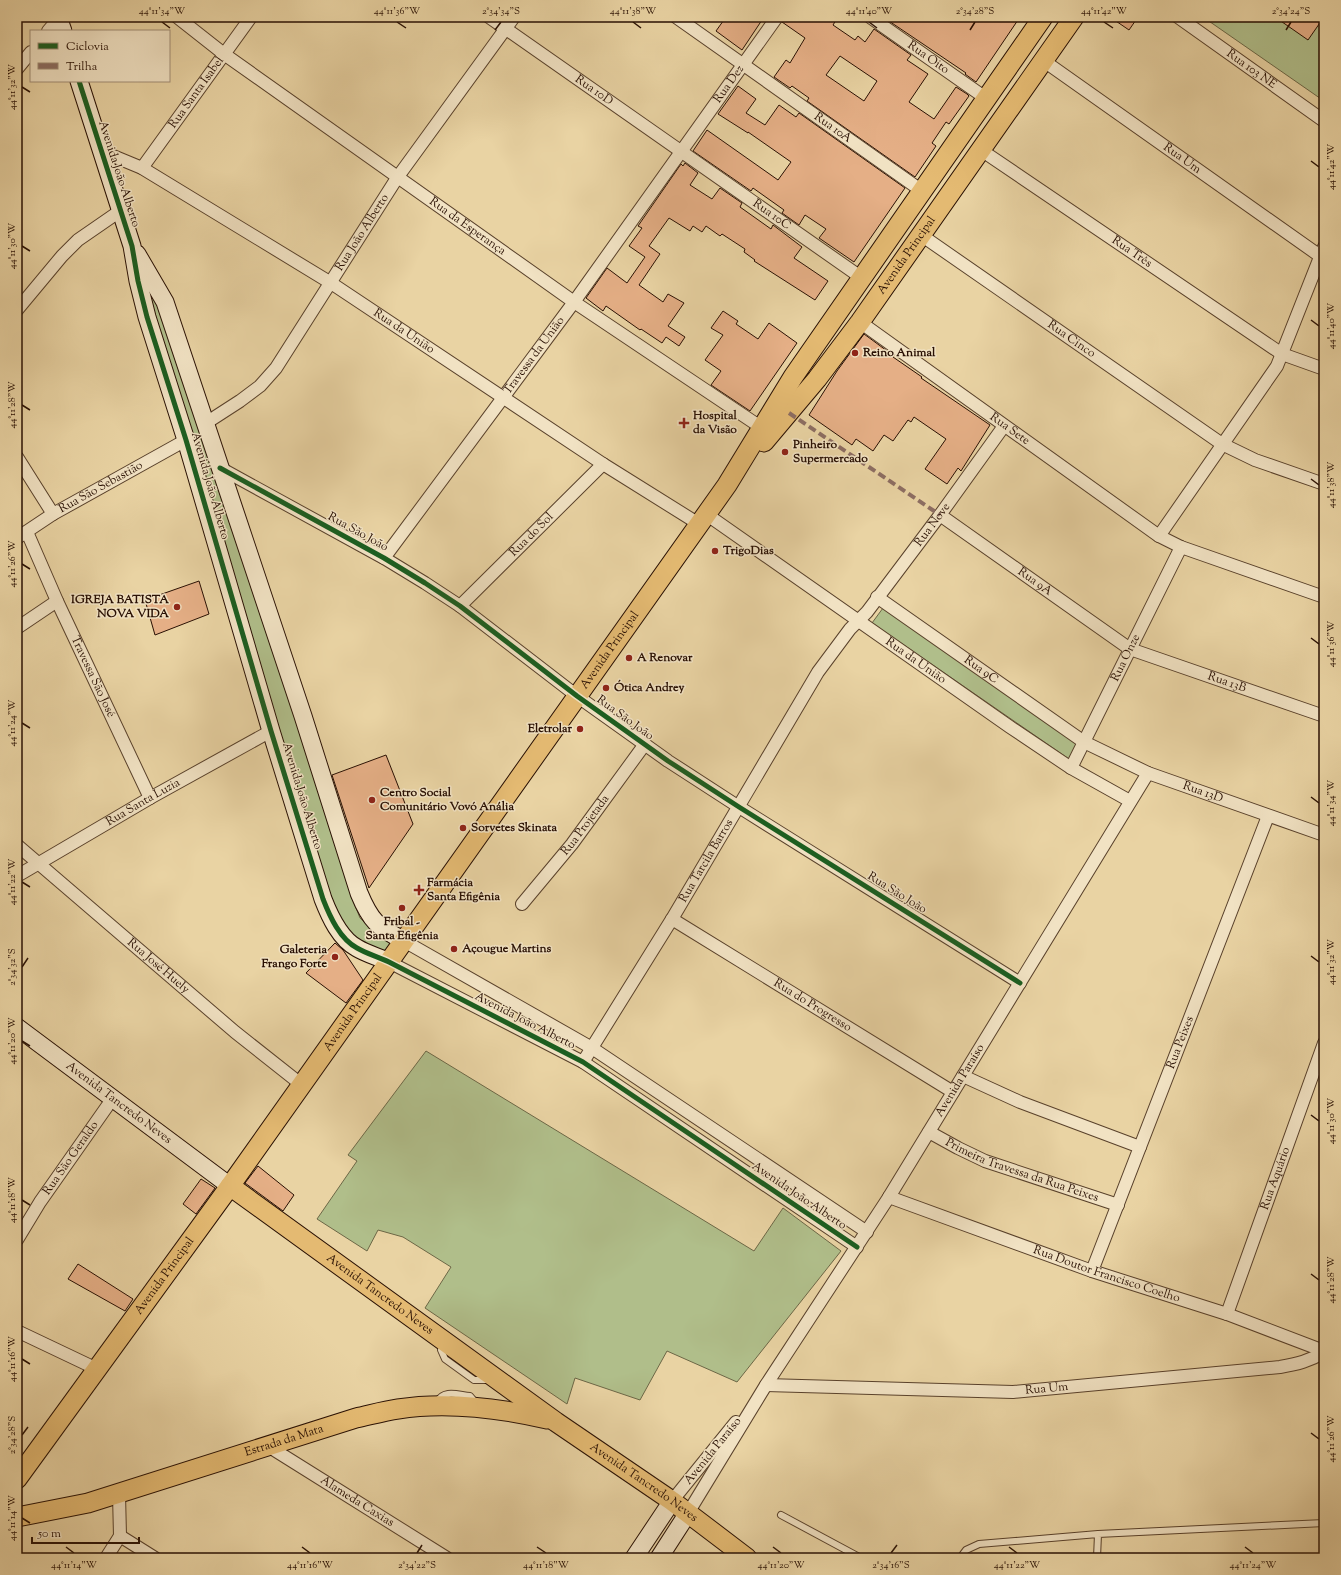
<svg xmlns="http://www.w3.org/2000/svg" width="1341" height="1575" font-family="'Sorts Mill Goudy',serif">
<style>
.green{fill:#b0be8a;stroke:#6c6746}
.building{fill:#e5af86;stroke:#291003;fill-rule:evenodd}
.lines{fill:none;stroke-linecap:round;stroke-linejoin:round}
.lane-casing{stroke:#59412b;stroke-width:8}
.street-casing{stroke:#59412b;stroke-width:14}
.secondary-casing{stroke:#291003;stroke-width:19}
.primary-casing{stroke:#291003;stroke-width:21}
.lane{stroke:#f1e2c3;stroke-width:6}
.street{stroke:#f1e2c3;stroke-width:12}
.secondary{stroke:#f1e2c3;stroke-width:17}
.primary{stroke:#e4ba72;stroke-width:19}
.quiet{stroke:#8d6e63;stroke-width:4;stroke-dasharray:8 4;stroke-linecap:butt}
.cycleway-casing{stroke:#f1e2c3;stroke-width:8}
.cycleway{stroke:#1b5e20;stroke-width:5}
.ticks{fill:none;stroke:#291003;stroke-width:1.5}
.poi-dot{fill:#8f2418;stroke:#f1e2c3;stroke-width:1.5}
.labels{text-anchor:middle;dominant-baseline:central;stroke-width:3;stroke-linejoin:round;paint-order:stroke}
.street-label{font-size:12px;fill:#291003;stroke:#f1e2c3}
.poi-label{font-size:12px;font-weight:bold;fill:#291003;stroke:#f1e2c3;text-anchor:start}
.neatline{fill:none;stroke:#291003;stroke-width:1.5}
.ticks-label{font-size:10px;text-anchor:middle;fill:#291003}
</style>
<rect width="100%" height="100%" fill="#e9d3a3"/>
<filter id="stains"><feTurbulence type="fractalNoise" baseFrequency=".005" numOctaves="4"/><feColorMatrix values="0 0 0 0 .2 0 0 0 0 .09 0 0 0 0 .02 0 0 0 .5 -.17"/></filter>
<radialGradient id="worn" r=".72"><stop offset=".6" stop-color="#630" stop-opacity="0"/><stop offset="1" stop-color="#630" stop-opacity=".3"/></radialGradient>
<path class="green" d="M1203 17H1324V101Z
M139 268 160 307 301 728 352 898 360 918 378 935 391 942 383 954C375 950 366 946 359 940 344 930 336 912 330 896Z
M883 608 1078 745 1069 759 872 623Z
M426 1051 754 1251 783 1208 841 1251 737 1382 667 1351 640 1400 575 1378 567 1404 425 1308 451 1267 403 1237 378 1230 367 1251 317 1219 357 1161 348 1155Z"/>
<path class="building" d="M726 17H764L742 50 716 31Z
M784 17H838L833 25 855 40 858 36 865 42 874 29 911 55 907 60 928 74 909 102 934 119 956 87 967 94 969 96 949 124 946 122 932 143 936 146 915 177 807 101 809 98 792 86 790 88 774 77 786 60 790 63 805 38 782 22ZM840 56 877 81 864 101 826 75Z
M883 17H1020L976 82 965 74 966 73Z
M1110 17H1138L1129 30Z
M1275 17H1324L1308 40Z
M738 86 756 99 746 113 765 125 779 105 796 117 799 113 905 188 854 262 819 238 826 229 805 215 799 225 782 213 784 210 753 188 751 191 693 151 707 130 778 180 791 162 748 132V133L718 114Z
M685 163 698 173 690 185 712 199 720 188 742 203 740 207 771 229 773 225 802 247 794 258 828 281 815 300 754 261 755 260 744 252 745 249 722 234 720 236 706 226 702 232 693 226 690 231 669 218 649 246 660 254 639 285 663 302 668 294 684 303 668 326 685 337 679 346 666 337 662 343 641 329 640 330 606 306 603 311 586 298 607 268 627 283 629 280 645 257 629 246 642 228 638 226 681 164 683 166Z
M723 311 738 321 736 324 758 339 769 323 797 343 750 411 711 385 721 371 705 360 723 335 711 328Z
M864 334 894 356 893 357 922 377 921 378 990 425 961 471 958 468 947 484 925 469 946 439 914 417 911 422 908 420 893 441 884 435 873 451 856 439 852 445 809 415 837 371Z
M199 581 209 614 155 635 145 600Z
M386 755 413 824 369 888 332 775Z
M335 943 343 950 363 980 346 1003 306 973Z
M258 1166 294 1195 283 1211 245 1183Z
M201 1179 215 1188 196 1214 183 1204Z
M78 1264 133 1299 125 1311 68 1279Z"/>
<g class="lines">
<g class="lane-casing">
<path id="lane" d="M443 1344 441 1350 445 1359 474 1380H486L489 1378
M437 1402C444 1389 458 1395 470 1396L476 1403
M781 1515 861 1558
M960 1558 966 1550 979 1544 1098 1534 1324 1523
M1097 1558 1098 1534"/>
</g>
<g class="street-casing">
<g id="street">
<path id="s1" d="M177 17 224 54 574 302 762 428"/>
<path id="s2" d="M489 17 862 278"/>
<path id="s3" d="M676 17 922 191"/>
<path id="s4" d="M870 17 987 99"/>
<path id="s5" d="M1178 17 1324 121"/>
<path d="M48 31 60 17"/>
<path id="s6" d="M1044 61 1320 256 1324 257"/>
<path d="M17 69 31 52"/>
<path id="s7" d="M981 150 1282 354 1324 369"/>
<path id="s8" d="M101 151 142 168 331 283 603 464 699 524"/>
<path id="s9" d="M142 168 251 17"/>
<path id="s10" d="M921 235 1222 444 1255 460 1324 484"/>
<path d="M17 310 62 256 78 240 120 211"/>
<path id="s11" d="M860 322 1159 536 1181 547 1324 597"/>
<path id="s12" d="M206 423 240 401 260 386 276 368 397 178 514 17"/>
<path d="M17 457 53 514"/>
<path d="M220 468 384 558 425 583 460 606 577 696 668 761 739 807 1020 983"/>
<path id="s13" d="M706 514 1010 727 1071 768 1130 801"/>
<path id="s14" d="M940 515 1130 649 1324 716"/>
<path id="s15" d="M27 532 57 601 150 798"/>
<path d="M1159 536 1277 366 1324 247"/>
<path id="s16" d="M17 538 53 514 186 440"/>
<path id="s17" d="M384 558 574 302 777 17"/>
<path id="s18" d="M877 597 1084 742 1148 773 1324 835"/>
<path id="s19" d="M460 606 603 464"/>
<path d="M17 628 57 601"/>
<path id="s20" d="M1071 768 1181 547"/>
<path id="s21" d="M17 845 235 1032 302 1085"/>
<path id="s22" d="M17 876 150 798 271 731"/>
<path id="s23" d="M522 904 572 844 645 744"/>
<path id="s24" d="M672 919 953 1092"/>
<path d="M404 941 592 1048 867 1232"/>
<path d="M389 962 583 1062 857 1247"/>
<path id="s25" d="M583 1062 672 919 818 672 850 629 867 612 940 515 1004 426"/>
<path d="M963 1076 1020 1102 1140 1147"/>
<path id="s26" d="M929 1132 958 1148 985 1161 1118 1205"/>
<path id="s27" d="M889 1197 1092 1271 1227 1314 1324 1351"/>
<path id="s28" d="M17 1240 40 1202 113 1098"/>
<path id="s29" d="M1092 1271 1268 816"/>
<path id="s30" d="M1227 1314 1324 1043"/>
<path d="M17 1331 97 1369"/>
<path id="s31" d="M766 1385 1013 1392 1280 1367C1297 1364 1310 1361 1324 1352"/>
<path id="s32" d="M268 1446 447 1558"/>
<path d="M119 1494 120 1536"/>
<path d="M672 1501 736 1422"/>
<path id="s33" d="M688 1513 766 1385 889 1197 1148 773"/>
<path d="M120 1536 155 1558"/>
<path d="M106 1558 120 1536"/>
</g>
</g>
<g class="secondary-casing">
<g id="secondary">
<path d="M58 17 63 31"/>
<path d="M79 81 132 246 138 281 147 317 186 440 271 731 323 899C330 917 340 939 357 948 367 954 379 957 389 962"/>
<path d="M137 254 165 302 303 716 359 893C371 922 377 926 404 941"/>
<path id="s34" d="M17 1027 230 1186"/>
<path d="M634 1558 672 1501"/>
<path d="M659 1558 688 1513"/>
</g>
</g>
<g class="primary-casing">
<g id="primary">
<path id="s35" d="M764 442 817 379 860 322 1074 17"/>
<path id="s36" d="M230 1186 556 1422 672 1501 747 1558"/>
<path id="s37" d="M17 1479 230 1186 727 485 793 377 1043 17"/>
<path id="s38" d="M17 1517 88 1503 356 1418C370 1415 384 1411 398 1409 447 1401 499 1408 547 1419"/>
</g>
</g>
<use href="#lane" class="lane"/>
<use href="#street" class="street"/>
<use href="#secondary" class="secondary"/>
<use href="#primary" class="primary"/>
<path class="quiet" d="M789 413 940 515"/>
<g class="cycleway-casing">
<path id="cycleway" d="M79 81 132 246 138 281 147 317 186 440 271 731 323 899C330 917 340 939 357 948 367 954 379 957 389 962L583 1062 857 1247
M220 468 384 558 425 583 460 606 577 696 668 761 739 807 1020 983"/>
</g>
<use href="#cycleway" class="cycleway"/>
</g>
<path class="ticks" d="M162 22 170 28M397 22 406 28M633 22 641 28M869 22 877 28M1104 22 1113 28M495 30 501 22M970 30 975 22M1286 30 1291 22M22 87 30 92M1311 161 1319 167M22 246 30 251M1311 320 1319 326M22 405 30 410M1311 479 1319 485M22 564 30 569M1311 638 1319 644M22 723 30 728M1311 797 1319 803M22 882 30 887M1311 956 1319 962M22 967 28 958M22 1041 30 1046M1311 1115 1319 1121M22 1200 30 1205M1311 1274 1319 1280M22 1359 30 1364M1311 1433 1319 1439M22 1435 28 1427M22 1518 30 1523M66 1547 74 1553M302 1547 310 1553M537 1547 546 1553M773 1547 781 1553M1009 1547 1017 1553M1245 1547 1253 1553M417 1553 422 1545M891 1553 897 1545"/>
<g class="poi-dot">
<circle cx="855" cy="353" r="4"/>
<path d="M682 417h4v4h4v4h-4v4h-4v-4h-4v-4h4z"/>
<circle cx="785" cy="452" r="4"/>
<circle cx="715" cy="551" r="4"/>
<circle cx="177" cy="607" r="4"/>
<circle cx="629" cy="658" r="4"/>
<circle cx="606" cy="688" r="4"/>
<circle cx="580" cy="729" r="4"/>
<circle cx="372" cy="800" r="4"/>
<circle cx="463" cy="828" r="4"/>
<path d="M417 884h4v4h4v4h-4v4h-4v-4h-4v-4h4z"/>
<circle cx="402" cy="908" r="4"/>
<circle cx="454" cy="949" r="4"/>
<circle cx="335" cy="957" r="4"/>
</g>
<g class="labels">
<g class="street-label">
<text stroke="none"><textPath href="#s4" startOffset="71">Rua Oito</textPath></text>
<text stroke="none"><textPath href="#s5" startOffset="90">Rua 103 NE</textPath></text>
<text stroke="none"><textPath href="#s17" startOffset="586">Rua Dez</textPath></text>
<text stroke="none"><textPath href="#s2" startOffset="128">Rua 10D</textPath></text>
<text stroke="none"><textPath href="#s9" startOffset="93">Rua Santa Isabel</textPath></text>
<text stroke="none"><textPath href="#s3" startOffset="192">Rua 10A</textPath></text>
<text stroke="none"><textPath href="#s6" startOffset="169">Rua Um</textPath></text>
<text transform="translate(119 174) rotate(72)">Avenida João Alberto</text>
<text stroke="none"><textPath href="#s2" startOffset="345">Rua 10C</textPath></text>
<text stroke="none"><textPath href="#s1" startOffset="358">Rua da Esperança</textPath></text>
<text stroke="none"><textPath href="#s12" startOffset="250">Rua João Alberto</textPath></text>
<text stroke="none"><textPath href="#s7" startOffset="182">Rua Três</textPath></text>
<text stroke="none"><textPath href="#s35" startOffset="235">Avenida Principal</textPath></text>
<text stroke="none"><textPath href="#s8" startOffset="353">Rua da União</textPath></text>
<text stroke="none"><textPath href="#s10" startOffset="183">Rua Cinco</textPath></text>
<text stroke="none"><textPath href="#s17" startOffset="252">Travessa da União</textPath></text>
<text stroke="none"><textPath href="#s11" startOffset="184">Rua Sete</textPath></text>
<text transform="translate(210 486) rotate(74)">Avenida João Alberto</text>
<text stroke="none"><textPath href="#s16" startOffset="98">Rua São Sebastião</textPath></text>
<text stroke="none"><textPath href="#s25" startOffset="642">Rua Nove</textPath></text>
<text transform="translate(358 532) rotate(29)">Rua São João</text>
<text stroke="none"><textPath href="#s19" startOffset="101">Rua do Sol</textPath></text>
<text stroke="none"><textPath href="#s14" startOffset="116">Rua 9A</textPath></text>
<text stroke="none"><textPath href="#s37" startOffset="1019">Avenida Principal</textPath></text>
<text stroke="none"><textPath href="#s20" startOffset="123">Rua Onze</textPath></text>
<text stroke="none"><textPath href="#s13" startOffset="256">Rua da União</textPath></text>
<text stroke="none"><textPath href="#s18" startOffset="127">Rua 9C</textPath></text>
<text stroke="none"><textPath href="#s15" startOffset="159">Travessa São José</textPath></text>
<text stroke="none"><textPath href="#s14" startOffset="335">Rua 13B</textPath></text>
<text transform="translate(625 718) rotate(36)">Rua São João</text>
<text stroke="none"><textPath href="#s18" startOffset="382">Rua 13D</textPath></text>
<text transform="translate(302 796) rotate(73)">Avenida João Alberto</text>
<text stroke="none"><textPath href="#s22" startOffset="146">Rua Santa Luzia</textPath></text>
<text stroke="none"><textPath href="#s23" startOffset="101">Rua Projetada</textPath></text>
<text stroke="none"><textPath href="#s25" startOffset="236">Rua Tarcila Barros</textPath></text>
<text transform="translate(897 893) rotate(32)">Rua São João</text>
<text stroke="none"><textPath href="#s21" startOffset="186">Rua José Huely</textPath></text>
<text stroke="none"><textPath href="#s24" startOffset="165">Rua do Progresso</textPath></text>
<text stroke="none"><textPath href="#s37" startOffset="575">Avenida Principal</textPath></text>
<text transform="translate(525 1021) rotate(27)">Avenida João Alberto</text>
<text stroke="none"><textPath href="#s29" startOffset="245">Rua Peixes</textPath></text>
<text stroke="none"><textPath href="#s33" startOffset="511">Avenida Paraíso</textPath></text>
<text stroke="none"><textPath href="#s34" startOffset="127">Avenida Tancredo Neves</textPath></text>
<text stroke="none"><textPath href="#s28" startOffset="98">Rua São Geraldo</textPath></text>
<text stroke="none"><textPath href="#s26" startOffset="101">Primeira Travessa da Rua Peixes</textPath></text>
<text stroke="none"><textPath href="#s30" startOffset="144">Rua Aquário</textPath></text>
<text transform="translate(799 1196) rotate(34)">Avenida João Alberto</text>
<text stroke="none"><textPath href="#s27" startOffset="231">Rua Doutor Francisco Coelho</textPath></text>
<text stroke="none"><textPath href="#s37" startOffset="251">Avenida Principal</textPath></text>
<text stroke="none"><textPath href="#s36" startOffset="185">Avenida Tancredo Neves</textPath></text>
<text stroke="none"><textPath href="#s31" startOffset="281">Rua Um</textPath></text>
<text stroke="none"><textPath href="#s38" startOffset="278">Estrada da Mata</textPath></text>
<text transform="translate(713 1451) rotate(-51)">Avenida Paraíso</text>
<text stroke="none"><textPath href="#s36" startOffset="509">Avenida Tancredo Neves</textPath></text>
<text stroke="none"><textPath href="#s32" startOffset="105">Alameda Caxias</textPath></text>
</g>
<g class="poi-label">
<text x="863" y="353">Reino Animal</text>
<text x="693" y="416">Hospital<tspan x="693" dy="14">da Visão</tspan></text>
<text x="793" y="445">Pinheiro<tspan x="793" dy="14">Supermercado</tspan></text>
<text x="723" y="551">TrigoDias</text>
<text x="169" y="600" text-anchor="end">IGREJA BATISTA<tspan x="169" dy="14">NOVA VIDA</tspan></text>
<text x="637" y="658">A Renovar</text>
<text x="614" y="688">Ótica Andrey</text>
<text x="572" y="729" text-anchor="end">Eletrolar</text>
<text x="380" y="793">Centro Social<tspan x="380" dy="14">Comunitário Vovó Anália</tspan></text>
<text x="471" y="828">Sorvetes Skinata</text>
<text x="427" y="883">Farmácia<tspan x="427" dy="14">Santa Efigênia</tspan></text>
<text x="402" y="922" text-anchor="middle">Fribal -<tspan x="402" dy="14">Santa Efigênia</tspan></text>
<text x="462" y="949">Açougue Martins</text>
<text x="327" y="950" text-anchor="end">Galeteria<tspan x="327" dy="14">Frango Forte</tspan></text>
</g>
</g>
<rect width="1341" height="1575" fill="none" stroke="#e9d3a3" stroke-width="44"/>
<rect x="30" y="30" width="140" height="52" fill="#f1e2c3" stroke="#a18e76"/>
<rect x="38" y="43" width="20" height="6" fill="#1b5e20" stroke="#a18e76"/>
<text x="66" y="50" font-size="12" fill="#291003">Ciclovia</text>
<rect x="38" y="63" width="20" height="6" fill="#8d6e63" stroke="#a18e76"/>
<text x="66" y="70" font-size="12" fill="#291003">Trilha</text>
<path d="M32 1537v6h107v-6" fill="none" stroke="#291003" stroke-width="2"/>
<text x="38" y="1537" font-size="12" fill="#291003" stroke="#f1e2c3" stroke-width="3" paint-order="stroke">50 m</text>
<rect x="22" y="22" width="1297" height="1531" class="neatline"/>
<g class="ticks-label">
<text x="162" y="14">44°11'34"W</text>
<text x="397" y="14">44°11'36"W</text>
<text x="501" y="14">2°34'34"S</text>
<text x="633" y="14">44°11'38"W</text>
<text x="869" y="14">44°11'40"W</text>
<text x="975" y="14">2°34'28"S</text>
<text x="1104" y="14">44°11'42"W</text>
<text x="1291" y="14">2°34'24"S</text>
<text transform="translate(11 87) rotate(-90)" y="4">44°11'32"W</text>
<text transform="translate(1330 167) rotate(-90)" y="4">44°11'42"W</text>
<text transform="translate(11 246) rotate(-90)" y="4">44°11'30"W</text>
<text transform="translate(1330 326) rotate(-90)" y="4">44°11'40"W</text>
<text transform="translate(11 405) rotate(-90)" y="4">44°11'28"W</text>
<text transform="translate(1330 485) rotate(-90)" y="4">44°11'38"W</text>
<text transform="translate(11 564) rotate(-90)" y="4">44°11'26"W</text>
<text transform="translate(1330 644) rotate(-90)" y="4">44°11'36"W</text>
<text transform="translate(11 723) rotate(-90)" y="4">44°11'24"W</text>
<text transform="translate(1330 803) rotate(-90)" y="4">44°11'34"W</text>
<text transform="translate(11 882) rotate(-90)" y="4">44°11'22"W</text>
<text transform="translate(1330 962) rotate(-90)" y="4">44°11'32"W</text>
<text transform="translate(11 967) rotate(-90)" y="4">2°34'32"S</text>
<text transform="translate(11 1041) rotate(-90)" y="4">44°11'20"W</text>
<text transform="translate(1330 1121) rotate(-90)" y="4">44°11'30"W</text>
<text transform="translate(11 1200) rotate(-90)" y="4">44°11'18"W</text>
<text transform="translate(1330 1280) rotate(-90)" y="4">44°11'28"W</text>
<text transform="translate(11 1359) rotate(-90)" y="4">44°11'16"W</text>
<text transform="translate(11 1435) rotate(-90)" y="4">2°34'28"S</text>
<text transform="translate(1330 1439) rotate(-90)" y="4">44°11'26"W</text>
<text transform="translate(11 1518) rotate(-90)" y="4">44°11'14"W</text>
<text x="74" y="1568">44°11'14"W</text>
<text x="310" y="1568">44°11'16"W</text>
<text x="417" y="1568">2°34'22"S</text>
<text x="546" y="1568">44°11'18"W</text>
<text x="781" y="1568">44°11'20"W</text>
<text x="891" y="1568">2°34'16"S</text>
<text x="1017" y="1568">44°11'22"W</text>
<text x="1253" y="1568">44°11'24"W</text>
</g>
<rect width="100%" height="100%" filter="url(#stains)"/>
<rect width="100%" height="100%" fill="url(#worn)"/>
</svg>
